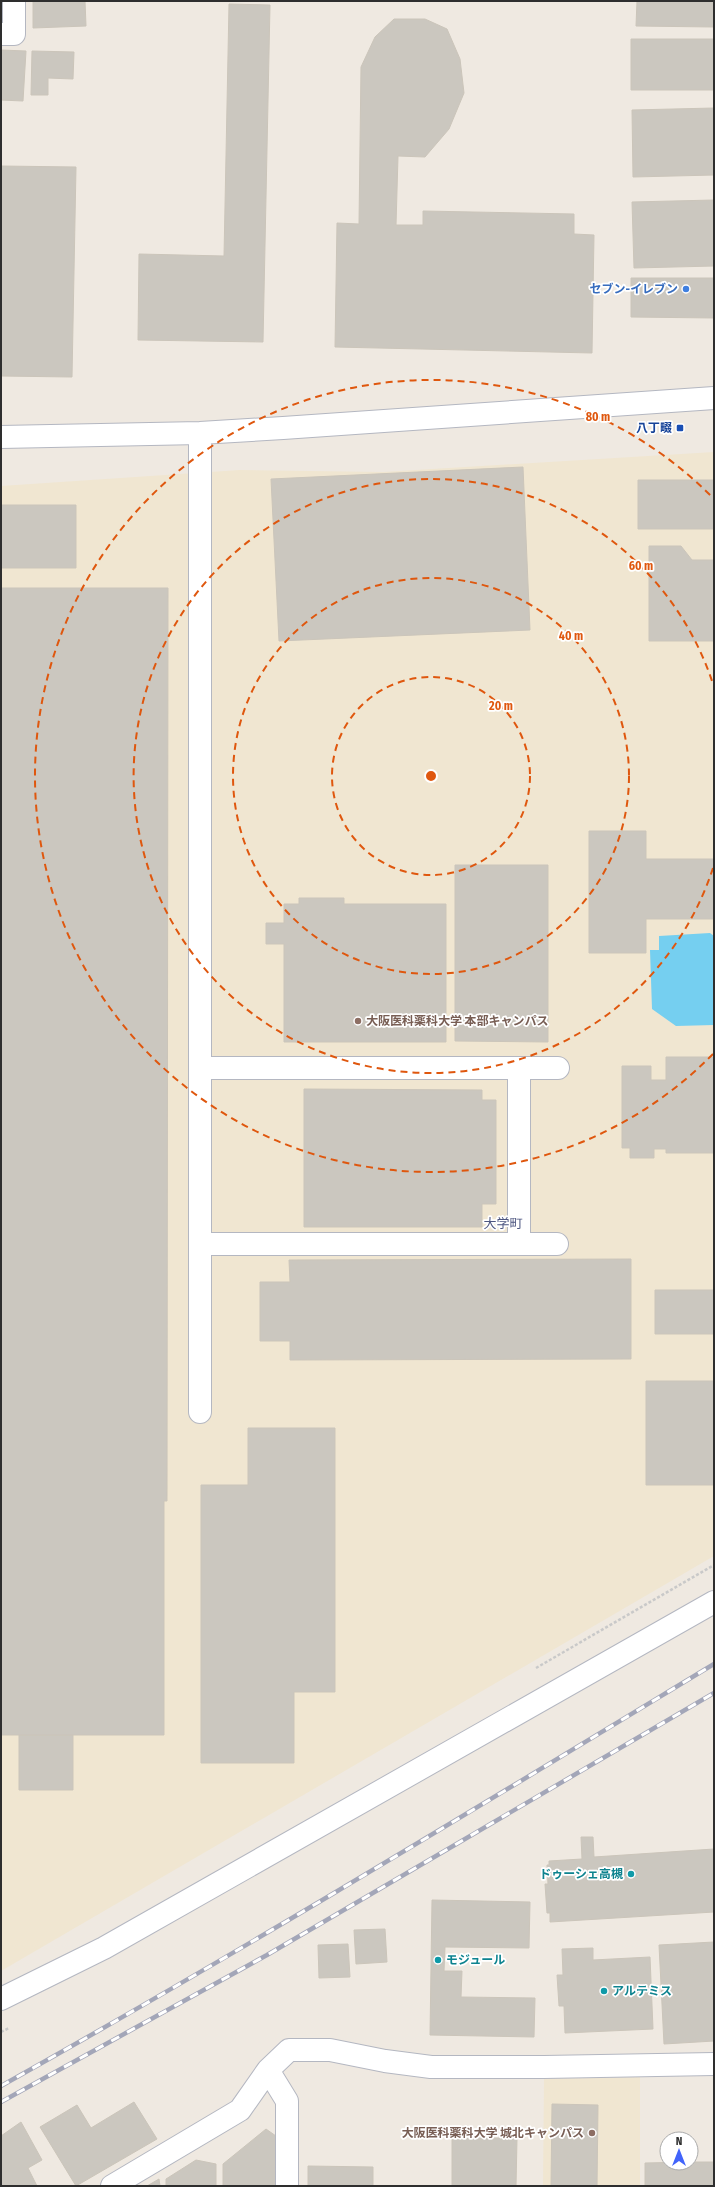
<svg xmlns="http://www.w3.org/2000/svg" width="715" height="2187" font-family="'Fira Sans Condensed','Noto Sans JP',sans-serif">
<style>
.education{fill:#f0e6d1}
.water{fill:#75cff0}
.building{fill:#cbc7bf;stroke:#cbc5ba}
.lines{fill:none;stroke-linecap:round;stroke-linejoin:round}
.minor-casing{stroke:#b4b7c1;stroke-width:24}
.path{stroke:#c9c9c9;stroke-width:2.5;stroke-dasharray:3 2;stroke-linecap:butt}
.minor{stroke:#fff;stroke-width:22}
.rail-casing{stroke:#a3a6b8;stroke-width:4.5}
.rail{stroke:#fff;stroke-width:3;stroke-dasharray:9;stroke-linecap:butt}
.ring{fill:none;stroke:#df570e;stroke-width:2;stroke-dasharray:7 5}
.shop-dot{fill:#3f7fe0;stroke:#fff;stroke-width:1.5}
.transit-dot{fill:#1a4fb4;stroke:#fff;stroke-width:1.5}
.education-dot{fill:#8d6e63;stroke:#fff;stroke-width:1.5}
.culture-dot{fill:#0f9aa8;stroke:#fff;stroke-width:1.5}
.labels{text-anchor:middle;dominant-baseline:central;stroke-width:3.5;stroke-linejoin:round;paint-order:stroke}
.shop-label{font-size:12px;font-weight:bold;fill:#366cbe;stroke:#fff;text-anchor:end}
.transit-label{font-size:12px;font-weight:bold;fill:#164399;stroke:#fff;text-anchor:end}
.education-label{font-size:12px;font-weight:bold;fill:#785e54;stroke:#fff;text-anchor:start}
.culture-label{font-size:12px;font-weight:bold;fill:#0d838f;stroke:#fff;text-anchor:start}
.neighbourhood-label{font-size:13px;fill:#4d5680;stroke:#fff}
.centre{fill:#df570e;stroke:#fff;stroke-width:2}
.ring-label{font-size:12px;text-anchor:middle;font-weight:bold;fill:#df570e;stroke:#fff;stroke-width:3.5;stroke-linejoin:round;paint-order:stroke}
</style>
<rect width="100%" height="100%" fill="#efe9e1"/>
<path class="education" d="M714 452V1556L1 1971V486L240 470 383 472Z
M640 2077V2186H543L544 2079Z"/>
<path class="water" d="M710 933 714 936V1025L676 1026 652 1009 650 950H659V936Z"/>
<path class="building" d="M33 1H85L86 26 33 28Z
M637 1H714V27L636 26Z
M229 4 270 5 263 342 138 340 139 254 224 256Z
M394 19H425L447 29 460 59 464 93 449 129 425 157 398 156 396 225H423V211L574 214V234L594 235 592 353 335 347 337 223 359 224 361 67 375 37Z
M631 39H714V90H631Z
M1 50 26 51 23 101 1 100Z
M32 51 74 52 73 79 48 78V95H31Z
M714 108V175L633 177 632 110Z
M1 166 76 167 72 377 1 376Z
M714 200V266L634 268 632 202Z
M631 278H714V318L631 317Z
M523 467 530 630 279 641 271 479Z
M638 480H714V529H638Z
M1 505H76V568H1Z
M649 546H681L692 560H714V641H649Z
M1 588H168L167 1501H164V1735H1Z
M589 831H646V859H714V919H646V953H589Z
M455 865H548V1042L455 1041Z
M299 898H344V904H446V1042H284V944H266V923H284V904H299Z
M666 1057H714V1153H666V1149H654V1158H630V1148H622V1066H651V1080H666Z
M304 1089 482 1090V1100H496V1204H482V1227H304Z
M631 1259V1359L290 1360V1341H260V1282H290L289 1260Z
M655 1290H714V1334H655Z
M646 1381H714V1485H646Z
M248 1428H335V1692H294V1763H201V1485H248Z
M19 1735H73V1790H19Z
M581 1837H593L594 1857 714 1849V1912L550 1922V1913H547L545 1884H548L547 1865H549V1861L582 1859Z
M432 1900 530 1902 529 1948 445 1947 444 1971H462L461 1997 535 1998 534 2037 430 2035Z
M385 1929 387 1962 356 1964 354 1930Z
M714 1942V2041L664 2044 659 1945Z
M348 1944 350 1977 319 1978 318 1945Z
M593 1948V1960L650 1957 653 2029 565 2033 564 2006H559L557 1975H563L562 1949Z
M134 2102 157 2139 76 2186 40 2127 77 2105 91 2128Z
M552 2104 598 2105 597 2186H551Z
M21 2122 42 2160 28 2168 37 2186H1V2136Z
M266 2129 283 2141 282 2186H223V2164Z
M452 2138H517L516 2186H452Z
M196 2160 216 2164V2186H166V2179Z
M691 2162H714V2186H645V2163Z
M308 2166 373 2167V2186H308Z
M159 2179 160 2186H147Z"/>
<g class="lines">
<g class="minor-casing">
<path id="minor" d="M1 34H14V1
M1 437 200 433 283 428 714 398
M200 1068H558
M519 1068V1244
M200 1244H557
M200 1412V433
M1 1999 104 1948 714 1602
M112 2186 240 2110 268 2070
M287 2186V2101L268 2070 289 2050H330L385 2061 431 2067H544L714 2064"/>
</g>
<path class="path" d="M536 1668 714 1565
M1 2032 9 2028"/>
<use href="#minor" class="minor"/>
<g class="rail-casing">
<path id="rail" d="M1 2086C242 1951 478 1807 714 1664
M1 2102 267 1955 714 1693"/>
</g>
<use href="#rail" class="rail"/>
</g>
<g class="ring">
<circle cx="431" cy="776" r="99"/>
<circle cx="431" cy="776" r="198"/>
<path d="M713 868A297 297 0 1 1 713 684"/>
<path d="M713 1054A396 396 0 1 1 713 498"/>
</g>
<circle class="shop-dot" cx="686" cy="289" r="4"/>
<rect class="transit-dot" x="676" y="424" width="8" height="8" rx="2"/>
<g class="education-dot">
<circle cx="358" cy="1021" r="4"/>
<circle cx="592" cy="2133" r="4"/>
</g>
<g class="culture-dot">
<circle cx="631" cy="1874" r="4"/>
<circle cx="438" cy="1960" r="4"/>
<circle cx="604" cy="1991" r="4"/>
</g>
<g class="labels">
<g class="shop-label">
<text x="678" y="289">セブン-イレブン</text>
</g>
<g class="transit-label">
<text x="672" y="428">八丁畷</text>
</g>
<g class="education-label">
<text x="366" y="1021">大阪医科薬科大学 本部キャンパス</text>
<text x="584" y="2133" text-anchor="end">大阪医科薬科大学 城北キャンパス</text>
</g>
<g class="culture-label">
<text x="623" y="1874" text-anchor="end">ドゥーシェ高槻</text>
<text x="446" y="1960">モジュール</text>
<text x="612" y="1991">アルテミス</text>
</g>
<g class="neighbourhood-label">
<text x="503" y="1223">大学町</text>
</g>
</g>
<circle cx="431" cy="776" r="6" class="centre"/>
<g class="ring-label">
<text x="598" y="421">80 m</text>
<text x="641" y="570">60 m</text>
<text x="571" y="640">40 m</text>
<text x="501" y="710">20 m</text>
</g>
<rect width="715" height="2187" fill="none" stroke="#2e2e2e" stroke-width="4"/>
<g transform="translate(679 2151)"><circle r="19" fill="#ffffff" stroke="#ababab"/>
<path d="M0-3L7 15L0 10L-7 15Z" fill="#4264fb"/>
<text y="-6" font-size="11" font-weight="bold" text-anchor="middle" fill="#2e2e2e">N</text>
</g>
</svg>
